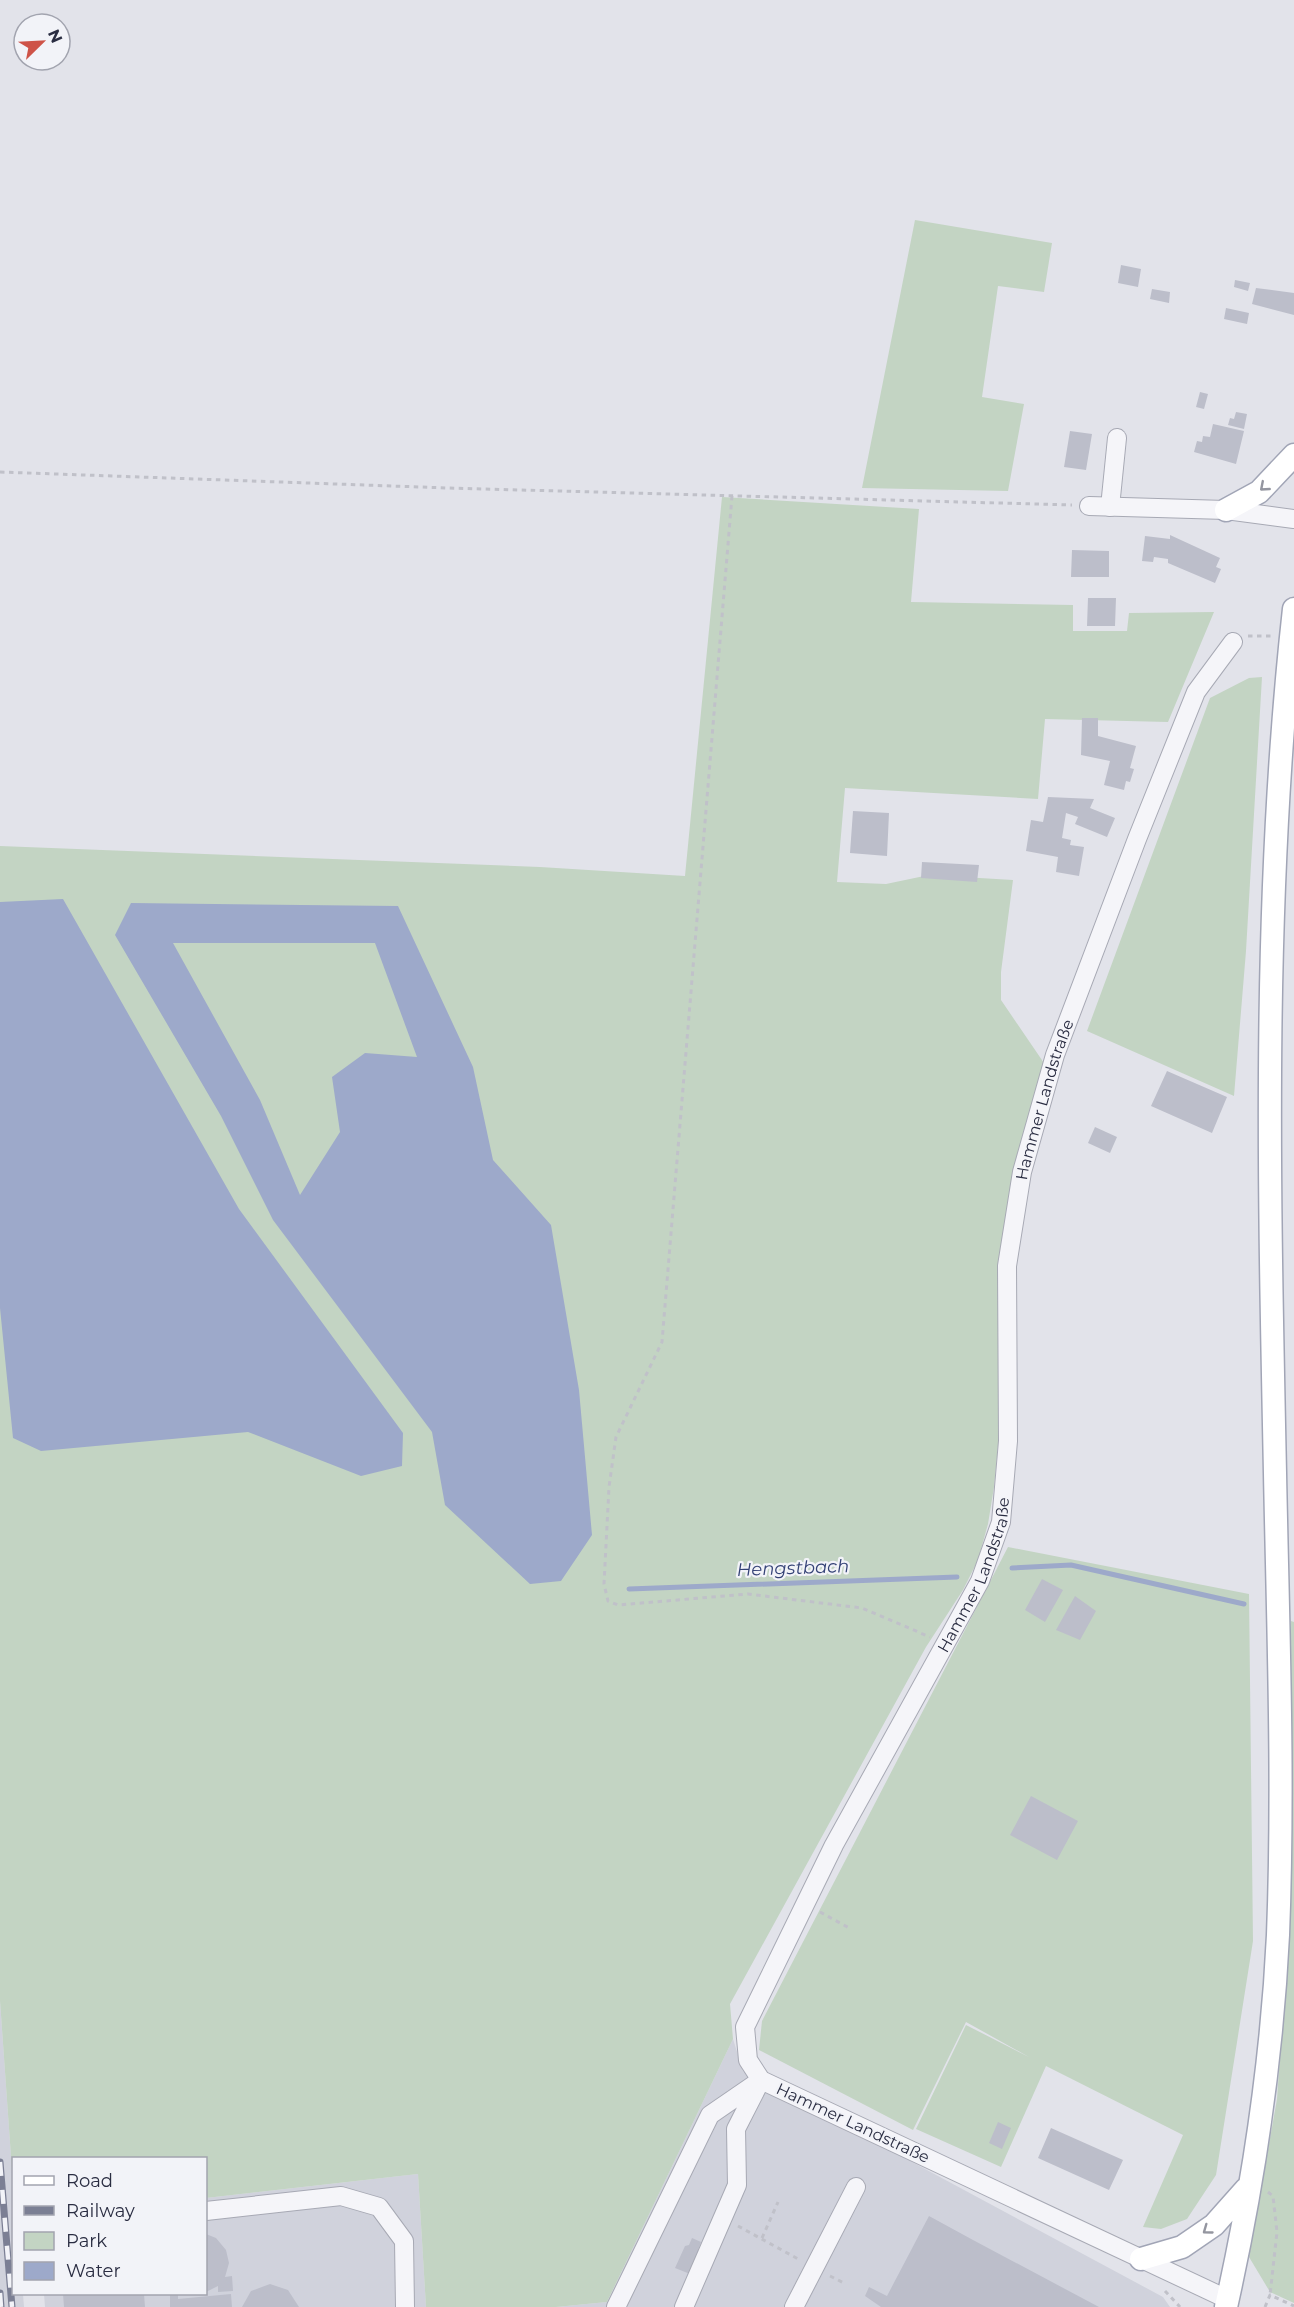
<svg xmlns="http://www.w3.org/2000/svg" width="1294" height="2307" font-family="Montserrat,sans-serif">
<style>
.built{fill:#d0d2dc}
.green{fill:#c3d4c3}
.water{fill:#9da9ca;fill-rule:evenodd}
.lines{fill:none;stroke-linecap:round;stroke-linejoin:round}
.stream{stroke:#9da9ca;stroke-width:5}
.building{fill:#bcbeca}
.minor-casing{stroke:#a7a9b4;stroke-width:20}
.major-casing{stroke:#a1a5b6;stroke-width:25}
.path{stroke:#c0c1c9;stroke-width:3;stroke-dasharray:4.5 4.5;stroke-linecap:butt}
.minor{stroke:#f5f5f9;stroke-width:18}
.major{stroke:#fff;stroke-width:22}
.rail-casing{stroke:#7b7f94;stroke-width:7}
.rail{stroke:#f2f3f8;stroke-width:4.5;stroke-dasharray:14;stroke-linecap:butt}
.oneway{stroke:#9496a0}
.labels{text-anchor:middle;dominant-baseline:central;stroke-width:4.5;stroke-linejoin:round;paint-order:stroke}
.street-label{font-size:16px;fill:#2a2d42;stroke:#f2f3f8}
.water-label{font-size:18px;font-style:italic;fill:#344276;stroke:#f2f3f8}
</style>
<rect width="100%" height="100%" fill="#e2e3ea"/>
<path class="built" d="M0 2001 13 2185 14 2294H23L24 2307H0Z
M733 2039 743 2071 1163 2297 1170 2307H556L607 2302Z
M418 2174 426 2307H45L44 2294H206V2198Z"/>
<path class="green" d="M915 220 1052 243 1044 292 998 286 982 397 1024 404 1008 491 862 488Z
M722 497 919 509 911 602 1073 605V631H1127L1129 613 1214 612 1168 722 1045 719 1038 799 845 788 837 882 886 884 929 875 1013 880 1001 972V1000L1046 1066 1030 1117 994 1487 988 1524 978 1560 963 1590 926 1647 730 2004 733 2039 607 2302 556 2307H426L418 2174 206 2198V2158H14L13 2185 0 2001V846L540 867 685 876Z
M1262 677 1246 951 1234 1096 1087 1031 1210 698 1249 678Z
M1008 1547 1249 1594 1253 1941 1216 2175 1187 2219 1161 2229 1143 2227 1183 2135 1046 2066 1001 2167 916 2129 966 2025 1029 2057 966 2022 913 2130 759 2050 762 2021Z
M1291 1621 1294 1622V2303L1270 2292 1249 2257 1277 2099 1288 1939 1292 1812Z"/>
<path class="water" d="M63 899 239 1209 403 1433 402 1466 361 1476 248 1432 41 1451 13 1438 0 1308V902Z
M131 903 398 906 473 1067 493 1160 551 1225 579 1390 592 1535 561 1581 530 1584 445 1505 432 1432 273 1220 221 1116 115 935ZM173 943H375L417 1057 365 1053 332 1077 340 1132 300 1195 260 1100Z"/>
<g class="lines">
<path class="stream" d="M1012 1568 1071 1565 1244 1604
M629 1589 957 1577"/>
</g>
<path class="building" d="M1121 265 1141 269 1138 287 1118 283Z
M1235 280 1250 283 1248 291 1234 287Z
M1256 288 1294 293V315L1252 304Z
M1152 289 1170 292 1169 303 1150 299Z
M1226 308 1249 313 1247 324 1224 319Z
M1200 392 1208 394 1204 409 1196 407Z
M1236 412 1247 414 1244 429 1228 425 1230 418 1234 419Z
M1213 424 1244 431 1236 464 1194 452 1197 441 1202 442 1203 436 1210 437Z
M1070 431 1092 434 1086 470 1064 467Z
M1170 535 1220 558 1216 567 1221 569 1215 583 1168 563V559L1154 557 1153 562 1142 561 1145 536 1170 539Z
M1072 550 1109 551V577H1071Z
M1088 598H1116L1115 626H1087Z
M1082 718H1098V736L1136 746 1130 768 1134 769 1130 782 1126 781 1124 790 1104 785 1110 761 1081 755Z
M1048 797 1094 799 1090 808 1115 818 1107 837 1075 824 1078 817 1066 813 1062 838 1071 840 1070 845 1084 847 1079 876 1056 872 1058 857 1026 851 1031 820 1043 822Z
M853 811 889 813 887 856 850 853Z
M922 862 979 865 977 882 921 878Z
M1167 1071 1227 1097 1212 1133 1151 1106Z
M1095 1127 1117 1137 1110 1153 1088 1143Z
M1042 1579 1063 1590 1045 1622 1025 1610Z
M1075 1596 1096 1611 1080 1640 1056 1630Z
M1031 1796 1078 1821 1057 1860 1010 1835Z
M998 2122 1011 2128 1002 2149 989 2143Z
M1051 2128 1123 2160 1109 2190 1038 2158Z
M929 2216 973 2240 1099 2307H881L865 2296 869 2287 887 2296Z
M206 2234 216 2238 226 2250 229 2263 225 2277 232 2276 233 2291 218 2292V2286L206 2292Z
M692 2238 701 2242 698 2250 700 2252 690 2274 675 2268 685 2246 689 2245Z
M270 2284 288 2290 299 2307H242L251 2291Z
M63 2294H144L145 2307H64Z
M170 2294H178V2299L231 2294 232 2307H170Z"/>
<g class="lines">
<g class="minor-casing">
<g id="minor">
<path d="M1089 506 1226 510 1294 519"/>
<path d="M1110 507 1117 438"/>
<path d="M206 2211 341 2196 379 2207 404 2241 405 2307"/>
<path id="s1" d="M1227 2299 761 2080 748 2060 745 2027 834 1845 980 1581 1001 1522 1008 1441 1007 1266 1022 1172 1055 1055 1137 839 1196 692 1233 642"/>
<path d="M616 2307 710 2115 761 2080 736 2129 737 2185 684 2307"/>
<path d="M794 2307 856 2187"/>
</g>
</g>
<g class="major-casing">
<path id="major" d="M1226 510 1259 492 1294 455
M1141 2259 1182 2247 1214 2225 1246 2189
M1226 2307C1253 2186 1272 2059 1278 1935 1284 1781 1278 1626 1275 1473 1269 1184 1262 897 1294 609"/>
</g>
<path class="path" d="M0 472 448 488 1072 505
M732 496 662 1342 616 1437 609 1487 604 1584 608 1601 618 1605 748 1594 862 1608 930 1637
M1248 636H1271
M820 1912 851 1929
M1268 2192 1273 2196 1277 2232 1270 2295
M738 2226 800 2260
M762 2238 778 2202
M830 2276 844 2283
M1165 2291 1180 2307
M1265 2307 1270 2295 1294 2306"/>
<use href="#minor" class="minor"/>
<use href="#major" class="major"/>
<g class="rail-casing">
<path id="rail" d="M0 2162 12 2307
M0 2293 1 2307"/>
</g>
<use href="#rail" class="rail"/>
</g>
<defs><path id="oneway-chevron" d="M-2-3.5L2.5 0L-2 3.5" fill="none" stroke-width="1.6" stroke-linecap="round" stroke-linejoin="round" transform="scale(1.5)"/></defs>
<g class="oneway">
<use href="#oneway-chevron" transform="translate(1264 487) rotate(139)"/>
<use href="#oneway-chevron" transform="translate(1207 2230) rotate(144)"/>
</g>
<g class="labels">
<g class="street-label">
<text stroke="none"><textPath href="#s1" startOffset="1566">Hammer Landstraße</textPath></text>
<text stroke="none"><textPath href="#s1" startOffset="1080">Hammer Landstraße</textPath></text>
<text transform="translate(853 2123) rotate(25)">Hammer Landstraße</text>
</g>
<g class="water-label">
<text transform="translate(793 1568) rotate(-2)">Hengstbach</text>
</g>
</g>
<rect x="12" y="2157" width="195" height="138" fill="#f2f3f8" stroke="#a2a4af" stroke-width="1.5"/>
<rect x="24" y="2176" width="30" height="9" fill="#ffffff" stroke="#a2a4af" stroke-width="1.5"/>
<text x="66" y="2187" font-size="18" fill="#2a2d42">Road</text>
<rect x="24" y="2206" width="30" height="9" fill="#7b7f94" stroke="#a2a4af" stroke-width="1.5"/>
<text x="66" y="2217" font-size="18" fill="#2a2d42">Railway</text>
<rect x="24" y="2232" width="30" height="18" fill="#c3d4c3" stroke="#a2a4af" stroke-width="1.5"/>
<text x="66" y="2247" font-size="18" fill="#2a2d42">Park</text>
<rect x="24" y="2262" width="30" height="18" fill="#9da9ca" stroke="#a2a4af" stroke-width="1.5"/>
<text x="66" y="2277" font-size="18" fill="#2a2d42">Water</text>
<g transform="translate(42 42) rotate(66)"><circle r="28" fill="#f2f3f8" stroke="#a2a4af" stroke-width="1.5"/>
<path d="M0-4.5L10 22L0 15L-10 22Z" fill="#ce5348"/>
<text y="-9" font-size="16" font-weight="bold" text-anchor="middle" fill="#2a2d42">N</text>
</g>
</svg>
